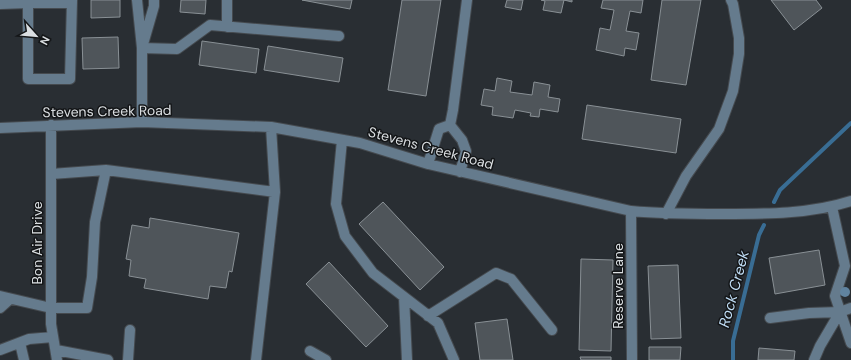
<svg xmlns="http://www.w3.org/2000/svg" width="851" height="360" font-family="'DM Sans',sans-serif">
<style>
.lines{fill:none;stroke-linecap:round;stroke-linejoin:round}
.stream{stroke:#396d94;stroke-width:4}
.building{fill:#4f555a;stroke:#899095}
.minor-casing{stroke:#454a4f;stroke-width:12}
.minor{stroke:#657b8d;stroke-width:10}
.tree{fill:#60839f}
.labels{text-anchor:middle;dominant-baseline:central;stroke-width:3;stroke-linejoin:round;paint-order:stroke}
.street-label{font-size:14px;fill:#dbdfe2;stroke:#141618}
.water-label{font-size:15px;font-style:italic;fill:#c1def6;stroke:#141618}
</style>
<rect width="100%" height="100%" fill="#292e33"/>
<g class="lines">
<path class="stream" d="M774 202 780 190 851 123
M733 360V341L759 235 764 225"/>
</g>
<path class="building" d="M91 0H120V17L91 18Z
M181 0H206L205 14 180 12Z
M302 0H352L350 9Z
M402 0H441L426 96 388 90Z
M507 0H523L521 10 505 7Z
M541 0H572V2L564 0 561 13 543 10 545 1Z
M603 0H643L641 13 630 11 626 31 639 33 636 50 625 48 624 56 596 50 600 28 610 30 614 10 601 8Z
M662 0H701L686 85 651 80Z
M771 0H816L822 8 794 30Z
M118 37 119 68 83 69 82 38Z
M202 41 259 49 256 73 199 65Z
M268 46 343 58 339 82 264 70Z
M497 78 512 81 510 92 532 95 534 82 550 85 548 97 560 99 558 112 540 109 539 117 530 116 531 113 515 110 513 118 492 115 493 107 481 105 484 89 495 91Z
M587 105 681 119 676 153 582 139Z
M383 202 444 267 420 290 359 224Z
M150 218 239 233 232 272 229 271 226 288 210 286 208 299 144 288 146 279 129 276 131 260 126 259 132 225 149 228Z
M819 250 825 285 775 294 769 258Z
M581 259 613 260 611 351 579 350Z
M329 262 388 326 366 347 306 284Z
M678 265 681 338 651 339 648 266Z
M507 319 513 360H480L475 323Z
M649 347H681L680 360H649Z
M759 348 795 351 794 360H758Z
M580 357H611V360H581Z"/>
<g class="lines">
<g class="minor-casing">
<path id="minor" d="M28 0V3H72
M137 0 142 48V122
M0 4 28 3V79H70L72 0
M227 27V0
M143 44 154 6V0
M142 48 177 49 210 25 339 36
M51 125V324L57 360
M450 125 453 110 467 0
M0 128 142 122 271 127 360 143 428 164 631 211C662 214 693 214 723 214 766 214 811 214 851 201
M342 140 336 204 345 236 373 273 438 323 454 360
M428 164 439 129 450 125 462 140 466 151 460 172
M51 174 106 170 275 192
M832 207 845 266 835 296 851 343
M631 211 632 360
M666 214 686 176 719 129 733 91 739 54V38L733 4 731 0
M0 296 51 308H87L92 277 95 222 106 170
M404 297 407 360
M0 308 10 299
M428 316 496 273 511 279 552 330
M770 318 809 313 840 312 851 308
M20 343 24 360
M0 350 29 339 53 337
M56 350 108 360
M310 351 326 360
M128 360 130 330
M256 360 275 192 271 127
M814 360 820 346 840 312"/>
</g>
<use href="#minor" class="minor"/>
</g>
<circle class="tree" cx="845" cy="292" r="5"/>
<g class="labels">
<g class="street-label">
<text transform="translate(107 111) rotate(-1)">Stevens Creek Road</text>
<text transform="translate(431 148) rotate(15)">Stevens Creek Road</text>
<text transform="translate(37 243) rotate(-90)">Bon Air Drive</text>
<text transform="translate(618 286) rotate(-90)">Reserve Lane</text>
</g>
<g class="water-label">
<text transform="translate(734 289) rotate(-75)">Rock Creek</text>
</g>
</g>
<g transform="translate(36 36) rotate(117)" stroke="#141618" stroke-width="3" paint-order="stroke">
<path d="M0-3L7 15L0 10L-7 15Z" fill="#dbdfe2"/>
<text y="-6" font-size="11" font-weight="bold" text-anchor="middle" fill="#dbdfe2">N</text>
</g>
</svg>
